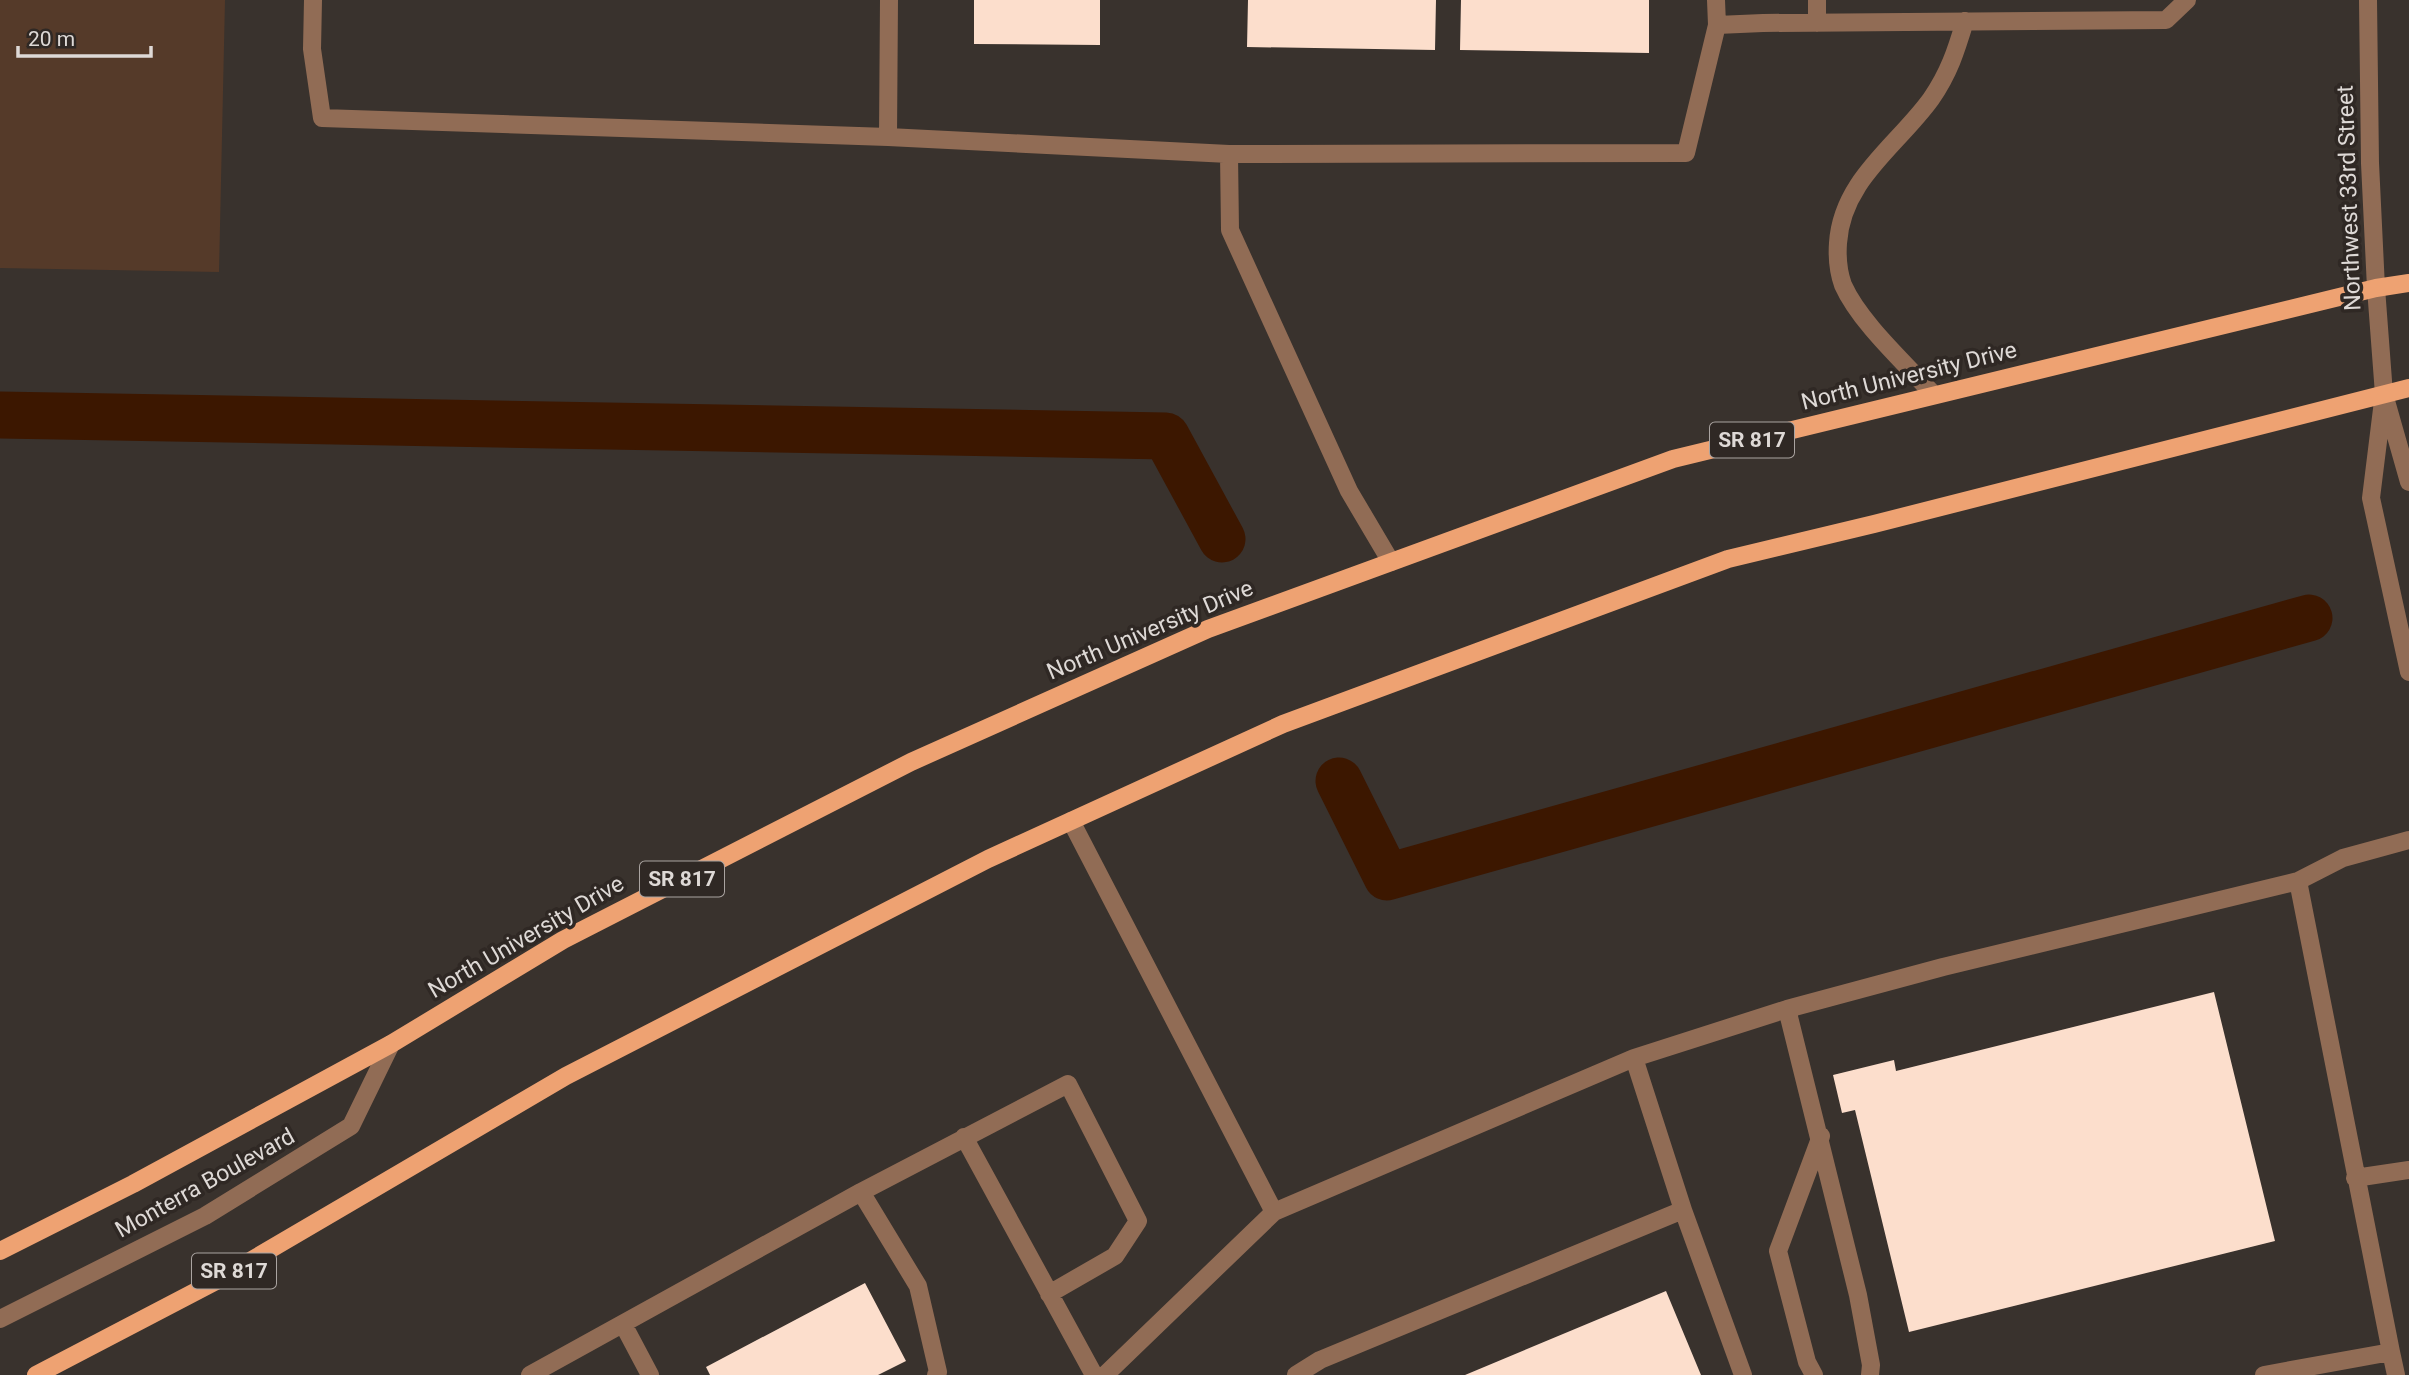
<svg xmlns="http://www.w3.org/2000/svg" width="2409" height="1375" font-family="Roboto,sans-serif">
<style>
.green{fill:#553a29}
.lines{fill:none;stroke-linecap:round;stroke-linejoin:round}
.canal{stroke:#3c1700;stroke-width:47}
.building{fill:#fcdecc}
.minor{stroke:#916c55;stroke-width:18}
.major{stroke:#eea272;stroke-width:18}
.labels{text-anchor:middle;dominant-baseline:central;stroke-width:7;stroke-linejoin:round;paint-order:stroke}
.shield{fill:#2f2824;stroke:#aaa4a1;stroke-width:2}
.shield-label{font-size:21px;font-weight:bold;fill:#ded9d6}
.street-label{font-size:23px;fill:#ded9d6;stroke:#2f2824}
</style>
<rect width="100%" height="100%" fill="#39322d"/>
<path class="green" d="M0 0H225L219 272 0 268Z"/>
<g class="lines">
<path class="canal" d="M0 415 1166 436 1222 539
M1339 781 1387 877 2309 618"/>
</g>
<path class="building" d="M974 0H1100V45L974 44Z
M1248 0H1436L1435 50 1247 47Z
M1461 0H1649V53L1460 50Z
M2214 992 2275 1241 1909 1332 1855 1110 1842 1113 1833 1075 1894 1060 1896 1071Z
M865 1283 906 1361 878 1375H710L706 1367Z
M1666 1291 1701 1375H1465Z"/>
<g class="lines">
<path class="minor" d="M313 0 312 49 322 118 888 137 1229 154 1686 153 1717 25 1716 0
M2368 0 2370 163 2376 288 2384 394 2409 482
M1817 23V0
M1717 25 1763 23 2166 20 2187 0
M888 137 889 0
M1229 154 1230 230 1349 491 1391 562
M1934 395C1906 364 1860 323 1843 285 1838 271 1837 257 1838 243 1842 180 1897 146 1931 99 1949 73 1956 51 1965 21
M2383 401 2371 498 2409 672
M1071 821 1274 1212 1105 1375
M2298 881 2343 858 2409 840
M1634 1058 1787 1009
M964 1137 1094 1375
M2355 1178 2409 1170
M861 1192 918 1286 938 1372 936 1375
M1683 1210 1743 1375
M1274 1212 1634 1058 1683 1210 1320 1360 1296 1375
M0 1319 205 1216 351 1126 391 1044
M623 1324 650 1375
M530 1375 861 1192 1068 1084 1138 1221 1115 1256 1049 1294
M1814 1375 1807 1362 1778 1251 1821 1136
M1870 1375 1871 1365 1858 1295 1787 1009 1943 967 2298 881 2391 1352
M2264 1375 2391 1352 2396 1375"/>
<path class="major" d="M0 1251 133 1184 391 1044 563 940 911 762 1208 629 1673 459 2376 288 2409 283
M36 1375 216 1281 566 1076 988 859 1283 724 1728 559 1874 524 2409 388"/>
</g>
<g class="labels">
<g class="shield">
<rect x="1710" y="422.5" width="84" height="35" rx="5"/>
<rect x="640" y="861.5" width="84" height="35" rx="5"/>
<rect x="192" y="1253.5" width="84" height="35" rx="5"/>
</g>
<g class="shield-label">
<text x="1752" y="440">SR 817</text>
<text x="682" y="879">SR 817</text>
<text x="234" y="1271">SR 817</text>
</g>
<g class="street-label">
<text transform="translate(2349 198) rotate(-92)">Northwest 33rd Street</text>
<text transform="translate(1909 376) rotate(-14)">North University Drive</text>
<text transform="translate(1150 630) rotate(-23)">North University Drive</text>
<text transform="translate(526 937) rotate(-30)">North University Drive</text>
<text transform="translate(205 1183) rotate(-29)">Monterra Boulevard</text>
</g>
</g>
<path d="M18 46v10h133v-10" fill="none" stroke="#ded9d6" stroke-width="3.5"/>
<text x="28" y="46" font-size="21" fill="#ded9d6" stroke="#2f2824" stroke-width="5" paint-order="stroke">20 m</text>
</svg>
